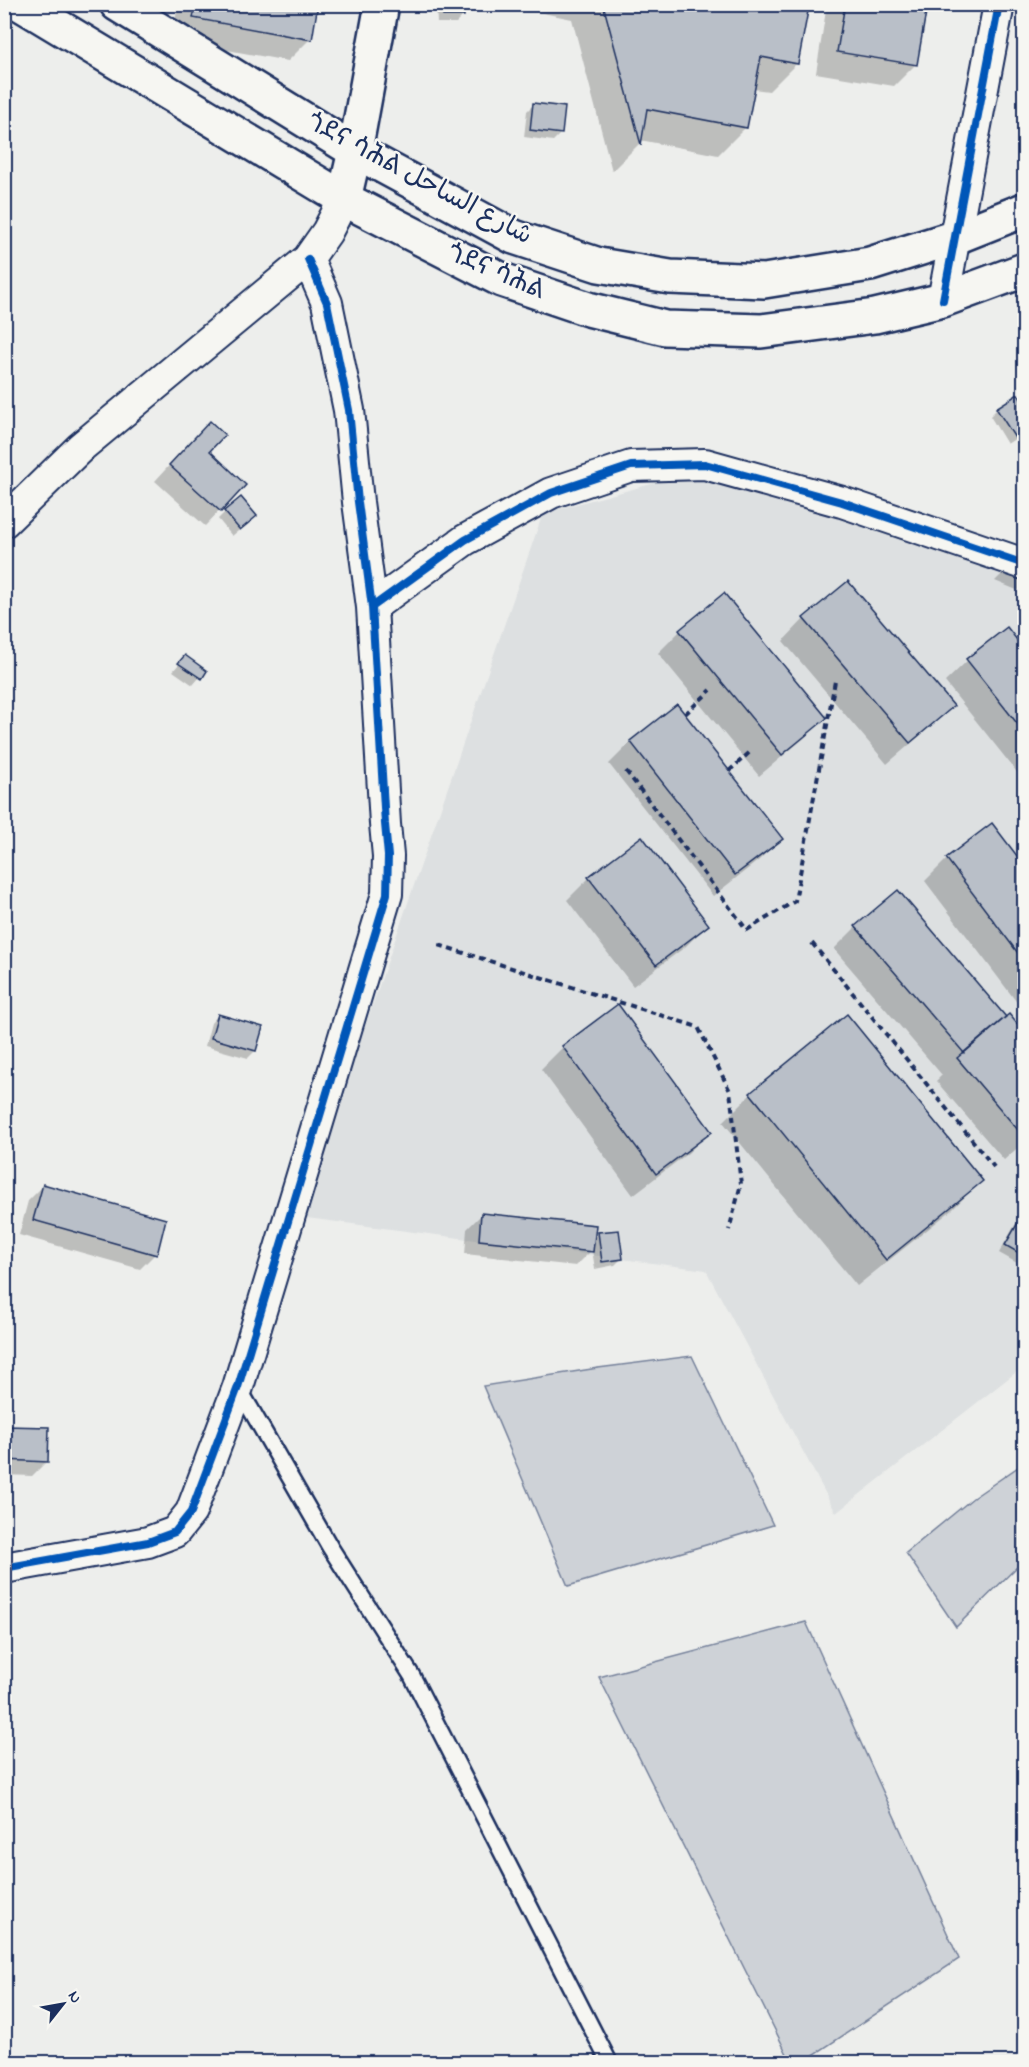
<svg xmlns="http://www.w3.org/2000/svg" width="1029" height="2067" font-family="'Indie Flower','Playpen Sans Arabic','Noto Sans Ethiopic',sans-serif">
<style>
.built{fill:#dde0e1}
.green{fill:#ced2d7;stroke:#74809a;stroke-width:1.5}
.shadow{fill:#0003}
.building{fill:#b9bfc8;stroke:#1b2f5e;stroke-width:1.5}
.lines{fill:none;stroke-linecap:round;stroke-linejoin:round}
.service-casing{stroke:#1b2f5e;stroke-width:20}
.minor-casing{stroke:#1b2f5e;stroke-width:34}
.tertiary-casing{stroke:#1b2f5e;stroke-width:38}
.trunk-casing{stroke:#1b2f5e;stroke-width:38}
.path{stroke:#1b2f5e;stroke-width:4;stroke-dasharray:6 4.5;stroke-linecap:butt}
.service{stroke:#f6f6f2;stroke-width:15}
.minor{stroke:#f6f6f2;stroke-width:30}
.tertiary{stroke:#f6f6f2;stroke-width:33}
.trunk{stroke:#f6f6f2;stroke-width:33}
.cycleway-casing{stroke:#f6f6f2;stroke-width:11}
.cycleway{stroke:#0057b8;stroke-width:8}
.labels{text-anchor:middle;dominant-baseline:central;stroke-width:5;stroke-linejoin:round;paint-order:stroke}
.street-label{font-size:26px;fill:#1b2f5e;stroke:#f6f6f2}
</style>
<rect width="100%" height="100%" fill="#edeeec"/>
<filter id="ink" filterUnits="userSpaceOnUse"><feTurbulence type="fractalNoise" baseFrequency=".0167" numOctaves="2"/><feDisplacementMap in="SourceGraphic" scale="12" xChannelSelector="R" yChannelSelector="G"/><feConvolveMatrix kernelMatrix="1 2 1 2 8 2 1 2 1" color-interpolation-filters="sRGB"/></filter>
<g filter="url(#ink)">
<path class="built" d="M715 467 1024 568V1366L836 1513 706 1270 299 1217 543 513Z"/>
<path class="green" d="M692 1356 773 1525 568 1586 483 1386 598 1368Z
M1024 1463V1560L956 1627 906 1553 973 1498Z
M806 1622 959 1959 803 2062H791L599 1677Z"/>
<path class="shadow" d="M178 4H316L310 39 288 61 172 40Z
M436 4H463V16L456 23H437Z
M499 4H765L797 63 769 91 753 89 746 127 718 155 640 140 639 144 612 171 572 19Z
M827 4H907L916 64 894 86 816 73Z
M534 104 560 134 553 141 524 137 527 111Z
M1024 398V433L1007 444 990 416 997 409 1021 401Z
M195 437 244 485 205 526 155 481Z
M225 512 248 523 232 536 218 519Z
M1024 553V593L995 581 1022 554Z
M804 619 952 705 930 727 887 764 783 641Z
M1007 629 1024 651V781L945 682 967 661Z
M680 631 825 718 803 739 759 776 658 653Z
M185 657 205 671 193 685 173 671Z
M631 742 781 838 759 860 713 896 609 764Z
M992 825 1024 867V1007L1022 1009 925 881 947 859Z
M589 878 707 925 685 947 633 986 567 900Z
M898 892 1006 1019 1009 1016 1024 1034V1142L1004 1160 936 1081 942 1075 834 949 856 927Z
M618 1006 710 1131 688 1153 633 1195 541 1069 563 1047Z
M218 1015 255 1051 248 1058 205 1046 211 1023Z
M751 1094 981 1180 953 1209 857 1286 723 1122Z
M43 1186 155 1254 140 1269 19 1235 28 1201Z
M482 1214 593 1239 598 1234 622 1258 615 1265 595 1269 592 1250 576 1266 465 1254 467 1229Z
M1022 1217 1024 1219V1254L1017 1263 999 1253 1015 1225Z
M5 1427 47 1461 32 1476 4 1475Z"/>
<path class="building" d="M196 4H318L312 40 193 18Z
M443 4H464V16H443Z
M603 4H773L808 11 798 64 761 57 747 128 647 109 641 145Z
M845 4H908V9L926 12 917 65 837 52Z
M533 103 565 107 562 134 530 130Z
M1018 394 1024 404V432L1015 438 996 408Z
M210 421 225 435 210 451 246 485 221 512 169 465Z
M241 497 257 516 240 530 224 511Z
M848 581 954 706 910 743 803 618Z
M724 593 827 718 782 755 679 630Z
M1007 627 1024 649V732L966 659Z
M185 655 207 671 202 679 178 663Z
M677 704 783 839 735 875 630 741Z
M992 823 1024 865V961L946 858Z
M642 836 709 925 656 965 588 877Z
M898 890 1006 1017 964 1053 855 926Z
M618 1004 712 1132 656 1174 562 1046Z
M218 1014 263 1027 256 1051 211 1038Z
M847 1014 983 1181 886 1260 750 1093Z
M1009 1014 1024 1032V1137L957 1058Z
M43 1184 166 1219 157 1255 33 1220Z
M481 1213 596 1225 593 1252 479 1240Z
M1022 1216 1024 1217V1256L1005 1245Z
M619 1230 623 1259 602 1262 598 1232Z
M5 1426 49 1427 48 1462 4 1460Z"/>
<g class="lines">
<g class="service-casing">
<path id="service" d="M238 1387 330 1547 412 1676 609 2062"/>
</g>
<g class="minor-casing">
<path id="minor" d="M943 300 999 4
M4 522 81 447 308 259 327 232 344 199
M372 607 465 540 551 493 631 466 705 464 842 502 1024 564
M4 1568 148 1542 175 1532 191 1512 238 1387 387 894 388 856 385 824 372 607 358 502 349 410 327 303 308 259"/>
</g>
<g class="tertiary-casing">
<path id="tertiary" d="M344 199 355 151 382 4"/>
</g>
<g class="trunk-casing">
<path id="trunk" d="M21 4 344 199 502 280 588 309 665 328 761 331 875 316 943 300 1024 270
M117 4 355 151 514 237 599 265 670 277 764 281 870 264 956 237 1024 210"/>
</g>
<path class="path" d="M685 714 711 690
M626 771 747 930 795 901 835 681
M729 771 750 752
M812 943 994 1167
M439 945 698 1027 730 1091 741 1184 729 1230"/>
<use href="#service" class="service"/>
<use href="#minor" class="minor"/>
<use href="#tertiary" class="tertiary"/>
<use href="#trunk" class="trunk"/>
<g class="cycleway-casing">
<path id="cycleway" d="M943 300 999 4
M372 607 465 540 551 493 631 466 705 464 842 502 1024 564
M4 1568 148 1542 175 1532 191 1512 238 1387 387 894 388 856 385 824 372 607 358 502 349 410 327 303 308 259"/>
</g>
<use href="#cycleway" class="cycleway"/>
</g>
</g>
<g class="labels">
<g class="street-label">
<text transform="translate(419 180) rotate(28)">ጎደና ሳሕል شارع الساحل</text>
<text transform="translate(496 273) rotate(23)">ጎደና ሳሕል</text>
</g>
</g>
<rect width="1029" height="2067" fill="none" stroke="#f6f6f2" stroke-width="24"/>
<rect x="12" y="12" width="1005" height="2043" fill="none" stroke="#1b2f5e" stroke-width="2" filter="url(#ink)"/>
<g transform="translate(63 2004) rotate(59)" stroke="#f6f6f2" stroke-width="4.5" paint-order="stroke">
<path d="M0-4.5L10 22L0 15L-10 22Z" fill="#1b2f5e"/>
<text y="-9" font-size="16" font-weight="bold" text-anchor="middle" fill="#1b2f5e">N</text>
</g>
</svg>
